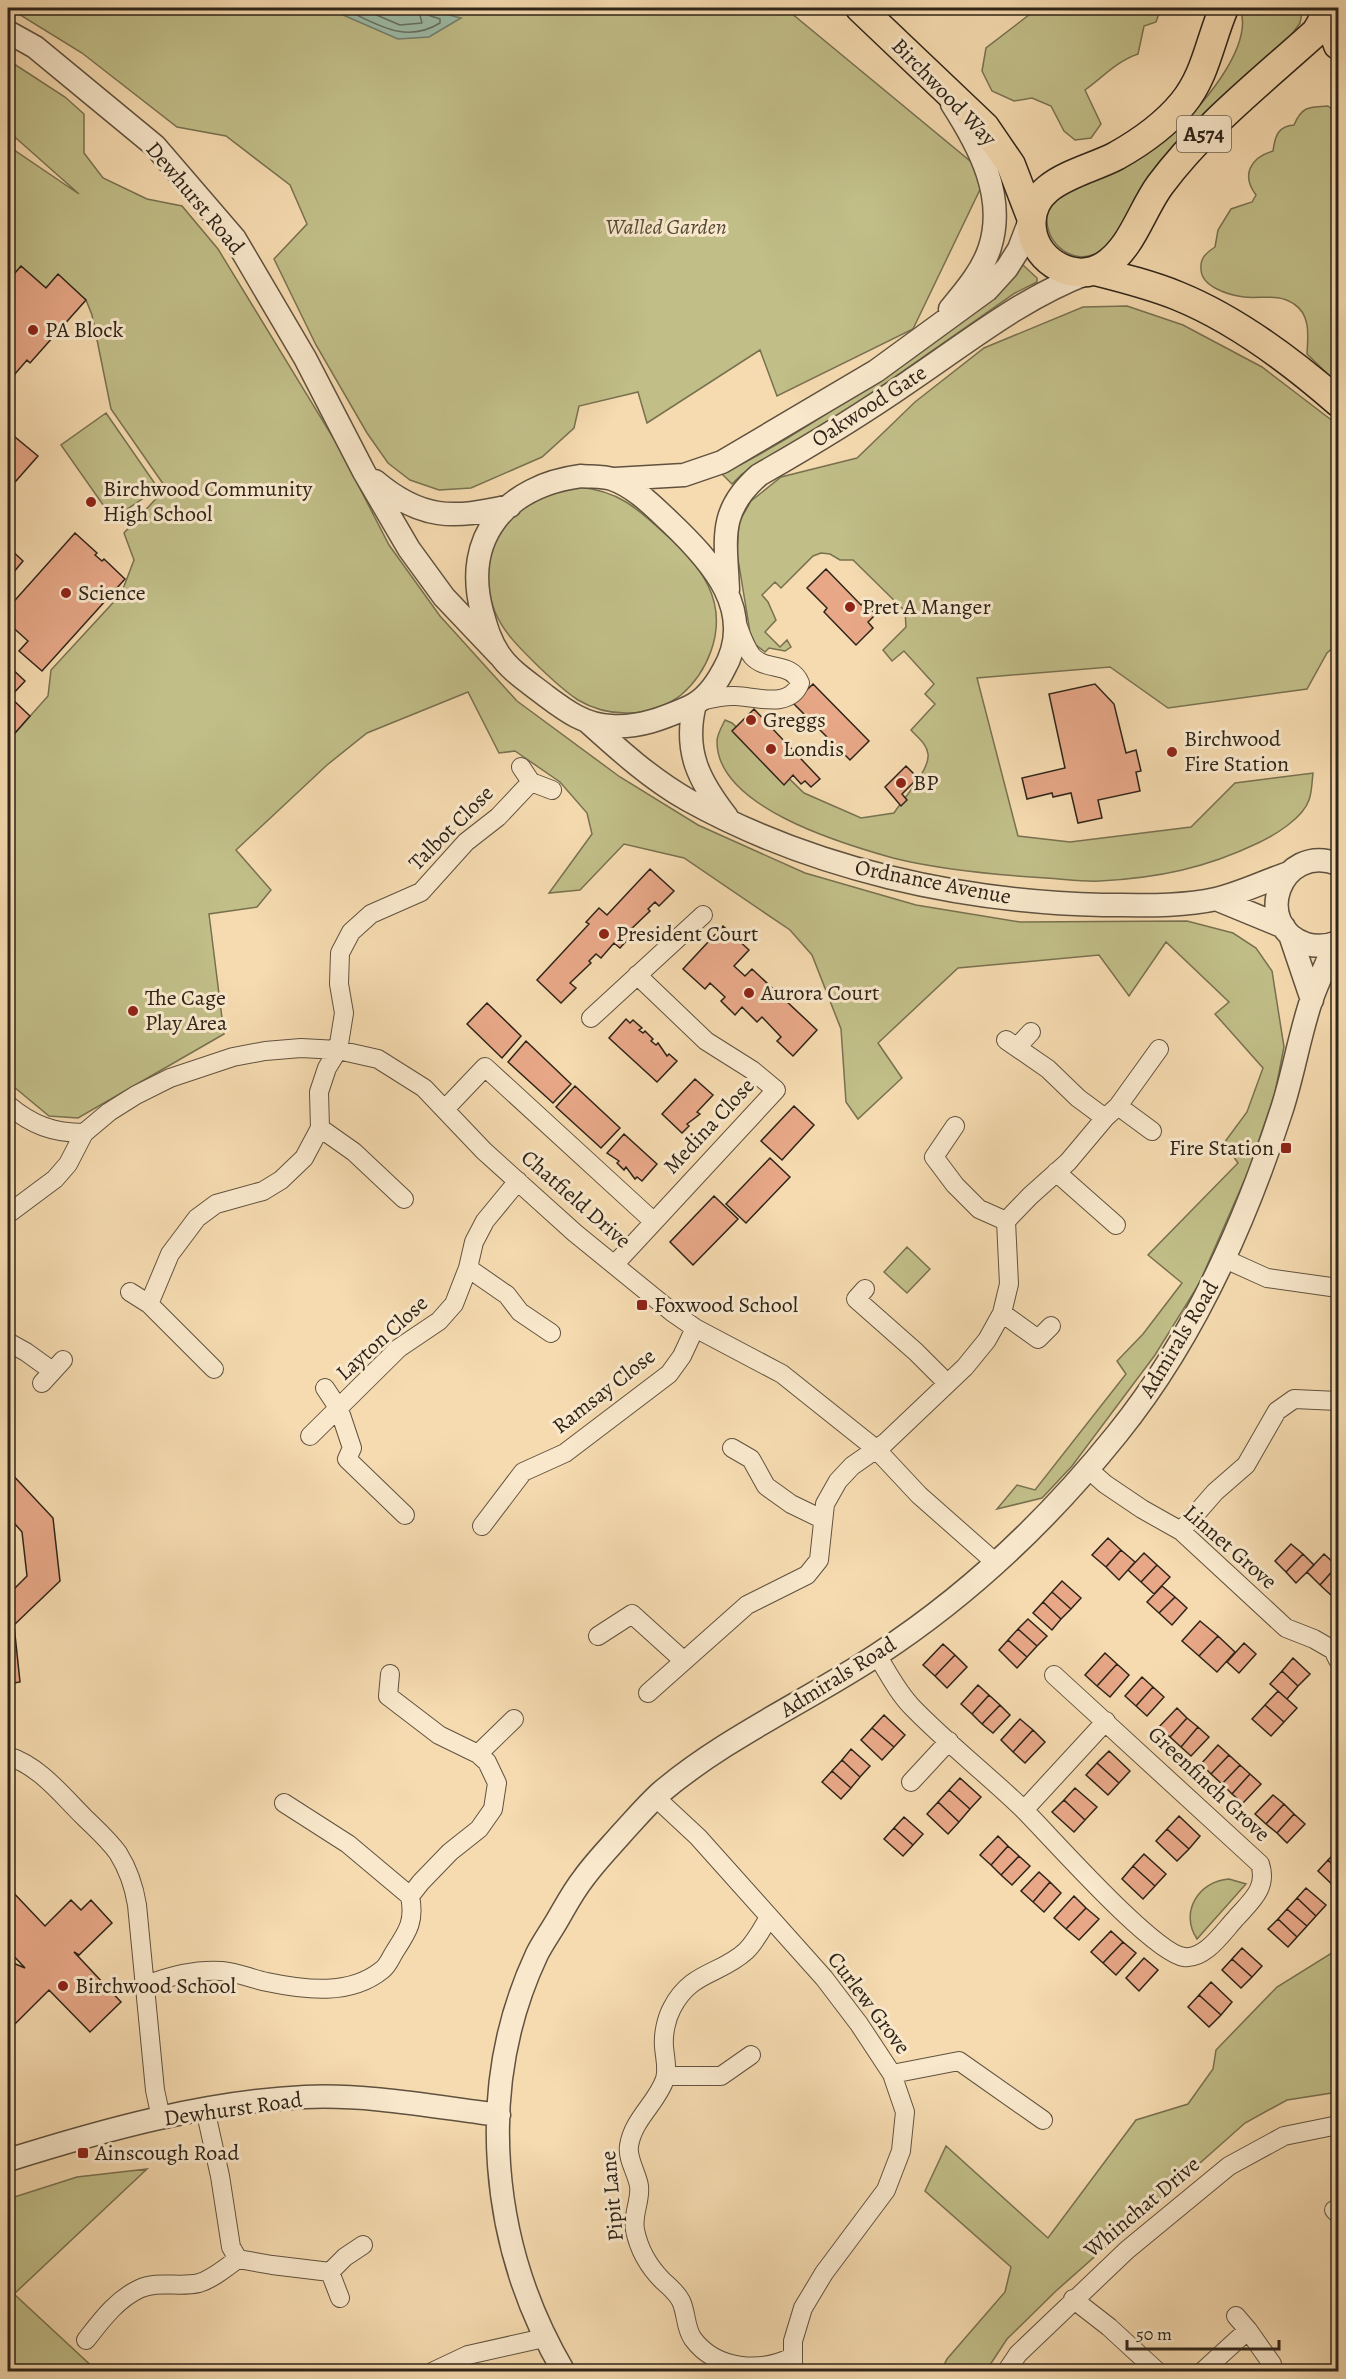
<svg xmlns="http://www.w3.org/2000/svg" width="1346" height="2379" font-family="Alegreya,serif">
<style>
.green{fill:#c1be88;stroke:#787150;stroke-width:1.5}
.water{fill:#9dbba8;stroke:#717f6f;stroke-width:1.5}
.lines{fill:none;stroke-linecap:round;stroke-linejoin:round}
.shore{stroke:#667060;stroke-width:1.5}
.building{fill:#e8a888;stroke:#2e2419;stroke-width:1.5}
.minor-casing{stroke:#60523f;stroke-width:20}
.tertiary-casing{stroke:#60523f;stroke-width:25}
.primary-casing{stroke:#2e2419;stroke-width:31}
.minor{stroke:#f9e8cc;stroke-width:18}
.tertiary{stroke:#f9e8cc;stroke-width:22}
.primary{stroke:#f6dbb0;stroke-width:28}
.poi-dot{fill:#8f2418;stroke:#f9e8cc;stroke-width:2}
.labels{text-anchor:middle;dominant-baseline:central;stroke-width:6;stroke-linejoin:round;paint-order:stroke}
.shield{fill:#f9e8cc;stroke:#6b5f4f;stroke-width:1.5}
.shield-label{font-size:21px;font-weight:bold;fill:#2e2419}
.street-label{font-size:22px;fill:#2e2419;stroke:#f9e8cc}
.park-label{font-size:22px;font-style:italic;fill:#534a35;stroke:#f9e8cc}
.poi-label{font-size:22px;fill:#2e2419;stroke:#f9e8cc;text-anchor:start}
</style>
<rect width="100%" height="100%" fill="#f6dbb0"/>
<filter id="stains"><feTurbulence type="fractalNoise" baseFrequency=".00333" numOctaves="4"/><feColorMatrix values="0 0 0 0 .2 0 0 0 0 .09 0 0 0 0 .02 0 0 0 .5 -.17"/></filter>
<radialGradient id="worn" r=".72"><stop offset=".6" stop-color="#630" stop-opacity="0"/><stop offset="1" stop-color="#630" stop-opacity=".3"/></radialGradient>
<path class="green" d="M9 8H785L987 175 913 329 777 396 760 350 647 423 638 392 579 406 574 428 542 457 471 488 439 490 410 480 388 463 367 433 316 345 274 259 307 224 290 185 226 136 177 127 82 53Z
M1038 8H1161L1156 22 1144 26 1138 54C1117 61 1103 77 1085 90L1101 124 1091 138 1075 140 1064 131 1051 106 1032 98 1014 101 992 91 982 71 986 48Z
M1240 8H1303L1300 23 1292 34 1112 242C1106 247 1100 253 1092 255 1068 263 1044 240 1047 215 1048 208 1052 203 1055 198 1081 183 1107 169 1132 155 1144 149 1158 143 1169 135 1198 112 1255 47 1240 8Z
M8 60 65 97 84 114V153L103 178 147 199 182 206 218 249 337 444 389 545 440 616 517 701 620 777 698 825 805 873 916 905 1020 922 1187 921 1233 933 1256 948 1272 971 1284 1047 1275 1093 1248 1172 1199 1284 1155 1355 1072 1466 1042 1498 997 1509 1017 1485 1035 1490 1126 1374 1117 1361 1143 1334 1182 1283 1148 1255 1238 1163 1224 1143 1247 1112 1263 1068 1215 1014 1229 1002 1166 942 1129 996 1099 955 958 968 878 1043 902 1078 858 1119 846 1102 841 1029 812 955 790 930 684 858 624 844 580 890 549 893 592 834 587 813 560 782 515 751 499 753 468 692 367 733 327 765 236 850 271 890 257 907 209 914 224 1034 78 1118 49 1116 8 1082V741L48 696 51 670 121 594 134 560 124 533 166 488 111 409 92 315 86 300 58 275 46 288 21 266 8 281V146L79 194 8 131Z
M1328 106 1338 114V384L1307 354C1308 336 1311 315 1294 304 1279 293 1260 299 1244 297 1229 295 1201 287 1201 269 1200 258 1206 253 1215 247L1218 230 1231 209 1252 202 1256 195C1241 175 1250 158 1273 151 1275 136 1278 126 1294 125 1302 106 1309 107 1328 106Z
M1023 265 1037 278V282L1015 293 843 413 742 474 732 484 722 474C832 420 928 341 1023 265Z
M1127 306 1183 325 1262 367 1338 425V643L1327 653 1307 689 1168 708 1110 667 977 678 1018 836 1070 842 1191 827 1235 783 1313 773C1312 781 1312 792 1309 800 1303 818 1275 835 1258 843 1206 868 1158 878 1100 881 1083 882 1064 879 1046 878 997 875 941 870 893 858 843 844 716 807 717 741 717 735 722 726 725 720L732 723 804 793 861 818 894 813C903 799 930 770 928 754 927 744 917 737 911 730L935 704 925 694 934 684 904 651 892 661 883 650 906 627 905 611 853 560H840L830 554 821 553 813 556 781 588 775 582 762 595 768 602 776 620 765 632 780 647 787 640 791 647 785 651 769 648 765 652 756 645 750 632 737 553 739 522 751 501 781 477 857 458 915 402 984 348 1083 307Z
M106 413 158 488 113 519 61 445Z
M579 487C618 491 636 507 664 533 700 565 729 600 711 651 705 668 695 683 681 695 652 717 610 719 578 700 564 691 552 679 540 668 523 651 504 634 495 612 483 583 487 545 507 521 512 516 519 512 525 507 529 504 534 498 539 496 550 491 567 490 579 487Z
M907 1247 930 1269 907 1293 884 1272Z
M1229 1879 1246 1884 1197 1939C1179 1912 1199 1881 1229 1879Z
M1338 1949V2092L1287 2100 1245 2123 1056 2291 1007 2339 986 2371H941L947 2359 1005 2292 1011 2267 925 2191 946 2146 1048 2238 1136 2120 1188 2104 1213 2069 1216 2050 1277 1987Z
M147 2169 14 2294 97 2371H8V2199L77 2177Z"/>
<path class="water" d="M327 8H422L461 18 429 37 398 39Z"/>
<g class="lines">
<path class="shore" d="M342 8C376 23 404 45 440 23V19L428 15 426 8
M360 8 400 25 422 23 418 8"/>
</g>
<path class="building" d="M21 266 46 288 58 274 86 300 30 363 27 360 8 382V281Z
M8 428 10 430 9 432 38 456 8 490Z
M75 533 97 553 95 555 102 561 104 559 125 579 42 671 19 651 28 641 8 623V608Z
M8 547 23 561 8 579Z
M826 569 861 605 868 598 875 606 871 610 876 614 868 622 873 628 856 645 824 612 827 608 807 588Z
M8 665 25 681 10 697 30 716 8 741Z
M813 684 869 741 850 760 793 703Z
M1095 684 1114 704 1126 753 1136 750 1141 771 1136 772 1140 791 1098 800 1102 818 1078 823 1071 793 1053 797 1052 793 1027 799 1022 778 1065 768 1049 694Z
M754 709 820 779 811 787 805 781 801 784 793 775 784 785 732 731Z
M906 766 918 778 902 794 907 800 901 806 885 787Z
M650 869 674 891 659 906 655 902 648 909 650 911 627 933 631 936 620 948 614 943 601 958 596 954 589 961 591 963 570 983 576 988 561 1003 537 980 589 924 586 922 599 908 607 915Z
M723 926 749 950 734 966 745 976 752 969 817 1030 793 1056 777 1041 781 1037 762 1017 757 1022 742 1007 735 1015 721 1001 725 997 710 983 705 989 683 969Z
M487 1003 521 1036 502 1058 467 1024Z
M626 1019 630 1023 633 1020 642 1028 639 1030 643 1033 645 1031 653 1039 651 1041 656 1045 658 1043 667 1056 669 1054 677 1061 657 1082 609 1038Z
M526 1041 571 1084 553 1103 508 1062Z
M695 1079 713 1095 697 1112 700 1114 687 1124 689 1126 682 1133 662 1114Z
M575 1086 620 1128 601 1148 556 1107Z
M794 1106 814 1125 782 1160 761 1141Z
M624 1134 657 1164 642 1181 637 1177 635 1179 626 1167 624 1170 617 1163 619 1161 607 1153Z
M770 1158 790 1177 746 1223 726 1204Z
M714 1196 738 1219 693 1265 670 1242Z
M8 1470 53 1518 60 1581 14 1625 20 1682 8 1684V1595L27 1576 22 1532 8 1516Z
M1108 1538 1121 1550 1106 1567 1092 1555Z
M1291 1544 1303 1554 1286 1572 1275 1561Z
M1121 1550 1135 1562 1119 1580 1106 1567Z
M1144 1553 1157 1565 1141 1582 1128 1570Z
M1303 1554 1314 1565 1296 1583 1286 1572Z
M1324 1554 1337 1566 1320 1585 1307 1572Z
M1157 1565 1170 1577 1154 1594 1141 1582Z
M1337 1566 1338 1591 1333 1597 1320 1585Z
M1062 1581 1081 1598 1071 1609 1052 1592Z
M1162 1586 1175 1597 1159 1613 1147 1602Z
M1052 1592 1071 1609 1061 1619 1043 1602Z
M1175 1597 1187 1608 1172 1625 1159 1613Z
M1043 1602 1061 1619 1052 1630 1033 1613Z
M1028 1619 1047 1636 1037 1646 1018 1629Z
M1200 1621 1218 1636 1199 1656 1182 1641Z
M1018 1629 1037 1646 1027 1657 1008 1640Z
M1218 1636 1235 1652 1217 1672 1199 1656Z
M1008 1640 1027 1657 1017 1668 999 1650Z
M1244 1643 1256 1654 1239 1673 1227 1662Z
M943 1644 955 1655 935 1676 923 1665Z
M1105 1653 1117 1664 1097 1686 1085 1675Z
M955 1655 967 1667 947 1688 935 1676Z
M1293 1658 1310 1674 1298 1686 1282 1671Z
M1117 1664 1129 1675 1110 1697 1097 1686Z
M1282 1671 1298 1686 1287 1699 1270 1684Z
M1142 1677 1153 1687 1136 1706 1125 1696Z
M978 1685 989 1695 972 1714 961 1704Z
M1153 1687 1164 1697 1147 1716 1136 1706Z
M1278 1691 1297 1708 1284 1722 1265 1705Z
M989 1695 1000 1705 982 1724 972 1714Z
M1000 1705 1010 1715 993 1733 982 1724Z
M1265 1705 1284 1722 1271 1736 1252 1719Z
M1177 1708 1187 1718 1170 1737 1159 1727Z
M884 1715 905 1735 894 1747 872 1728Z
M1187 1718 1198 1727 1181 1747 1170 1737Z
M1020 1719 1033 1730 1013 1752 1001 1740Z
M1198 1727 1209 1737 1191 1756 1181 1747Z
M872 1728 894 1747 882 1760 861 1740Z
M1033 1730 1045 1742 1025 1763 1013 1752Z
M1218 1745 1229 1755 1211 1774 1201 1764Z
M851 1749 870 1766 860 1777 842 1760Z
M1109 1751 1130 1771 1119 1783 1097 1763Z
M1229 1755 1240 1765 1222 1784 1211 1774Z
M842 1760 860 1777 851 1788 832 1771Z
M1097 1763 1119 1783 1108 1795 1086 1775Z
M1240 1765 1250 1774 1232 1794 1222 1784Z
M832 1771 851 1788 841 1799 822 1782Z
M1250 1774 1261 1784 1243 1803 1232 1794Z
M960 1778 981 1797 970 1809 949 1790Z
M1075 1788 1097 1807 1085 1820 1064 1800Z
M949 1790 970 1809 959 1822 938 1802Z
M1273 1795 1284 1804 1266 1824 1255 1814Z
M1064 1800 1085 1820 1074 1832 1052 1812Z
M938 1802 959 1822 948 1834 927 1814Z
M1284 1804 1294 1814 1277 1833 1266 1824Z
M1294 1814 1305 1824 1287 1843 1277 1833Z
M1179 1816 1200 1836 1189 1849 1167 1829Z
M904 1817 923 1834 913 1845 894 1828Z
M894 1828 913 1845 903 1856 884 1839Z
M1167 1829 1189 1849 1177 1861 1156 1841Z
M998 1836 1008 1846 991 1865 980 1855Z
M1008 1846 1019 1856 1001 1875 991 1865Z
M1338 1850V1870L1328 1860Z
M1144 1854 1166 1874 1155 1886 1133 1866Z
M1019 1856 1030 1866 1012 1885 1001 1875Z
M1328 1860 1338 1870 1337 1889 1318 1871Z
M1133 1866 1155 1886 1143 1899 1122 1879Z
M1039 1872 1050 1882 1033 1902 1021 1891Z
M1050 1882 1061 1893 1044 1912 1033 1902Z
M8 1887 45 1926 71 1900 81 1910 91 1900 112 1923 79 1955 74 1952 121 2002 90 2032 49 1990 13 2026 8 2020V1968L13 1963 25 1968 8 1950Z
M1306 1888 1326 1905 1316 1916 1297 1898Z
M1074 1896 1086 1908 1066 1929 1054 1918Z
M1297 1898 1316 1916 1307 1926 1287 1909Z
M1086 1908 1099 1919 1079 1940 1066 1929Z
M1287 1909 1307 1926 1297 1937 1278 1919Z
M1278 1919 1297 1937 1288 1947 1268 1929Z
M1111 1931 1123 1942 1103 1963 1091 1952Z
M1123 1942 1136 1953 1116 1975 1103 1963Z
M1242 1948 1262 1966 1252 1977 1232 1959Z
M1144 1958 1158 1970 1139 1991 1126 1978Z
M1232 1959 1252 1977 1241 1988 1222 1970Z
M1211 1982 1232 2002 1221 2015 1199 1995Z
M1199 1995 1221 2015 1209 2027 1188 2007Z"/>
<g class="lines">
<g class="minor-casing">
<path id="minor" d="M697 702C710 699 722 695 736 696 757 697 790 709 800 683 791 661 766 672 752 656 744 646 740 632 736 621
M521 767 531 782 552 790
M591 1018 703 915
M1006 1040 1048 1069 1078 1098 1105 1118
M1017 1047 1031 1032
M8 1105C32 1125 53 1133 84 1133
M1118 1106 1152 1131
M445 1109 485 1067 653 1221
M955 1126 934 1157 955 1185 979 1209 1006 1221
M320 1128 354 1152 404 1199
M1056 1172 1116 1225
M8 1214 55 1179 68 1164 84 1133 109 1112 136 1095 170 1078 233 1057 265 1051 301 1048 338 1050 378 1059 424 1088 484 1151 575 1233 672 1312 695 1328 782 1374 876 1449 919 1495 996 1563
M1225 1259 1267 1278 1338 1288
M614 1265 776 1090 752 1070 706 1041 637 975
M468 1268 507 1295 520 1312 551 1333
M865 1289 856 1299 916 1352 947 1383
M130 1292 149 1304 214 1369
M149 1304 170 1254 197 1218 216 1204 263 1191 281 1180 304 1158 320 1128 319 1092 327 1068 338 1050 344 1013 339 984 340 953 351 932 371 914 421 892 466 842 498 817 531 782
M1002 1313 1038 1339 1051 1326
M8 1342 26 1352 51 1370
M42 1383 63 1360
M325 1388 339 1409 352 1448 347 1459 405 1515
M310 1436 399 1348 439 1321 454 1304 468 1268 474 1242 485 1221 518 1181
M732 1448 751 1459 766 1486 791 1504 822 1519
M1088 1469 1105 1484 1142 1509 1181 1531 1286 1628 1314 1639 1333 1650 1338 1660
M482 1526 523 1472 565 1453 669 1374 682 1356 695 1328
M1181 1531 1215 1492 1246 1465 1277 1411 1294 1399 1338 1401
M598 1636 632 1614 684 1661 648 1693
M877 1655C888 1673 898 1693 913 1708 948 1744 988 1775 1024 1810 1051 1837 1153 1953 1184 1957 1205 1960 1223 1932 1236 1918 1251 1901 1268 1888 1260 1864L1054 1675
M684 1661 747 1605 807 1575 819 1560 825 1504 838 1481 852 1466 885 1443 965 1367 987 1340 1002 1313 1009 1284 1006 1221 1030 1196 1068 1162 1105 1118 1118 1106 1159 1049
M478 1754 514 1719
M8 1756C39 1766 60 1793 83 1816 95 1828 108 1839 118 1853 128 1869 134 1886 137 1905L155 2090 161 2118
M911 1782 949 1741
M655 1797 698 1837 824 1978 859 2024 892 2074 905 2112 901 2151 886 2190 824 2273 803 2308 793 2341V2372
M284 1803 348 1844 410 1896
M1024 1810 1106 1721
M769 1917C762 1929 756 1941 746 1951 720 1975 691 1971 672 2008 666 2019 663 2035 664 2047 665 2058 668 2069 665 2079 657 2103 633 2119 629 2146 627 2159 637 2173 639 2186 641 2200 632 2215 635 2230 639 2250 649 2267 663 2281 670 2287 677 2293 681 2301 687 2314 685 2328 693 2339 716 2370 761 2373 792 2357
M146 1985C171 1976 195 1969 222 1971 237 1972 252 1979 267 1982 305 1990 350 1996 382 1970 388 1966 391 1957 395 1951 408 1931 415 1921 410 1896L421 1882 450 1852 479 1829 493 1809 497 1783 487 1762 478 1754 439 1735 388 1696 390 1674
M892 2074 959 2061 1043 2120
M666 2076H721L751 2055
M205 2109 220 2176 231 2247 238 2259
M1334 2210 1338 2214
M340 2298 330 2272 345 2257 363 2245
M1073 2299 1109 2327 1158 2372
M1236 2316 1248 2330 1272 2364
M86 2340C101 2321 116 2300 139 2289 158 2280 179 2288 199 2283 213 2279 226 2267 238 2259L272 2265 330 2272
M432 2372 468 2355 544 2338
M1006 2372 1018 2354 1127 2250 1229 2166 1284 2136 1338 2125
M1202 2372 1248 2330"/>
</g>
<g class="tertiary-casing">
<path id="tertiary" d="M8 32 35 47 155 146 235 239 305 358 364 472 409 549 444 597 499 655
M950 309C965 291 983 270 990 247 1006 196 979 146 952 104
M581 476C591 477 603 476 612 479 635 487 654 507 670 522 711 561 758 612 723 671 715 686 705 700 689 707 664 718 639 728 611 726 585 725 566 711 546 696 531 684 510 671 499 654 490 641 486 626 482 612 462 536 507 486 581 476Z
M615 479 684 475 722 462 876 371 987 290 1007 268 1019 249 1030 220
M375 481C421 520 453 519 510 506
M728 590C726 539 717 512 759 475 810 446 861 415 910 381 968 342 1022 298 1088 273
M695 704C683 751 699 781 727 817
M588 722C619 750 651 779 688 800 812 869 962 902 1103 905 1140 905 1180 907 1216 899 1241 893 1265 881 1289 873
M1338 864C1280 842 1251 925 1306 944 1317 947 1328 946 1338 942
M1216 899 1284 927
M1290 935 1312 1000
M8 2160C104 2130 204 2102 305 2097 369 2094 435 2107 499 2115
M564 2372C490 2247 474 2088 537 1954 542 1944 549 1934 555 1924 564 1909 572 1893 583 1879 595 1862 610 1847 623 1832 635 1819 647 1805 660 1793 723 1739 807 1701 877 1655 969 1595 1048 1520 1117 1434 1193 1340 1244 1226 1281 1112 1293 1076 1299 1037 1311 1001 1318 981 1327 963 1335 944"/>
</g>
<g class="primary-casing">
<path id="primary" d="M860 8 985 127 1011 165 1031 217
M1224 8C1210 40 1206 75 1183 103 1165 125 1141 142 1116 156 1084 173 1025 181 1032 230 1036 262 1075 284 1104 266 1132 248 1141 211 1160 185 1204 126 1262 81 1316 32L1322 22 1325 8
M1325 8 1338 45
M1095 271C1123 278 1151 285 1178 296 1237 320 1291 361 1338 402"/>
</g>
<use href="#minor" class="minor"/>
<use href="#tertiary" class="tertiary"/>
<use href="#primary" class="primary"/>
</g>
<g class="poi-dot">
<circle cx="33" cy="330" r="6"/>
<circle cx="91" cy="502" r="6"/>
<circle cx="66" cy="593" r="6"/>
<circle cx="850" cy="607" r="6"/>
<circle cx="751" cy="720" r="6"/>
<circle cx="771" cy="749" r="6"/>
<circle cx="1172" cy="752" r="6"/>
<circle cx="901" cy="783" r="6"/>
<circle cx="604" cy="934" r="6"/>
<circle cx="749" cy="993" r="6"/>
<circle cx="133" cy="1011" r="6"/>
<rect x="1280" y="1142" width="12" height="12" rx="3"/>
<rect x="636" y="1299" width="12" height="12" rx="3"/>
<circle cx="63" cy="1986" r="6"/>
<rect x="77" y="2147" width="12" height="12" rx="3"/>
</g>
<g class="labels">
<rect class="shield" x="1177" y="116" width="54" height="36" rx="4.5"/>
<g class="shield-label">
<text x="1204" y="134">A574</text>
</g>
<g class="street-label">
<text transform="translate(944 92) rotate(46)">Birchwood Way</text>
<text transform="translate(195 198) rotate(50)">Dewhurst Road</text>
<text transform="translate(869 406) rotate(-33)">Oakwood Gate</text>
<text transform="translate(451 828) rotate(-45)">Talbot Close</text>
<text transform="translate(933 882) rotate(11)">Ordnance Avenue</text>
<text transform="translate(709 1126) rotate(-47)">Medina Close</text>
<text transform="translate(576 1199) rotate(41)">Chatfield Drive</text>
<text transform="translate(382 1338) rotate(-42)">Layton Close</text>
<text transform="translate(1179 1339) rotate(-59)">Admirals Road</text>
<text transform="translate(604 1391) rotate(-38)">Ramsay Close</text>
<text transform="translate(1230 1547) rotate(41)">Linnet Grove</text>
<text transform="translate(838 1677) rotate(-32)">Admirals Road</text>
<text transform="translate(1209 1784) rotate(43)">Greenfinch Grove</text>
<text transform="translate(869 2003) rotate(53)">Curlew Grove</text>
<text transform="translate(233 2109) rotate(-8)">Dewhurst Road</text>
<text transform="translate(612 2196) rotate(-95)">Pipit Lane</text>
<text transform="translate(1142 2207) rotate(-40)">Whinchat Drive</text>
</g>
<g class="park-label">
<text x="666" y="227">Walled Garden</text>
</g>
<g class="poi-label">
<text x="45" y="330">PA Block</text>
<text x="103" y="489">Birchwood Community<tspan x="103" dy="25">High School</tspan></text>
<text x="78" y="593">Science</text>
<text x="862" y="607">Pret A Manger</text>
<text x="763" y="720">Greggs</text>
<text x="1184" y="739">Birchwood<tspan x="1184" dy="25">Fire Station</tspan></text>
<text x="783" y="749">Londis</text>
<text x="913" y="783">BP</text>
<text x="616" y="934">President Court</text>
<text x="761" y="993">Aurora Court</text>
<text x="145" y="998">The Cage<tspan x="145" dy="25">Play Area</tspan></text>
<text x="1274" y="1148" text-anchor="end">Fire Station</text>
<text x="654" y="1305">Foxwood School</text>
<text x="75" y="1986">Birchwood School</text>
<text x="95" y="2153">Ainscough Road</text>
</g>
</g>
<rect width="1346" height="2379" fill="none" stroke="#f6dbb0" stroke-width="30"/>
<rect x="9" y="9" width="1328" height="2361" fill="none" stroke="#2e2419" stroke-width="3"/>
<rect x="15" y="15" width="1316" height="2349" fill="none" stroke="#2e2419" stroke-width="1.5"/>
<path d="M1127 2340v9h152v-9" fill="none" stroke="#2e2419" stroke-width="3"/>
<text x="1136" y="2340" font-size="18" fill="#2e2419" stroke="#f9e8cc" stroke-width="4.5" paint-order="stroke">50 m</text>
<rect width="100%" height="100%" filter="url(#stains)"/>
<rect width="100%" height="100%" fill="url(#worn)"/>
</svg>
